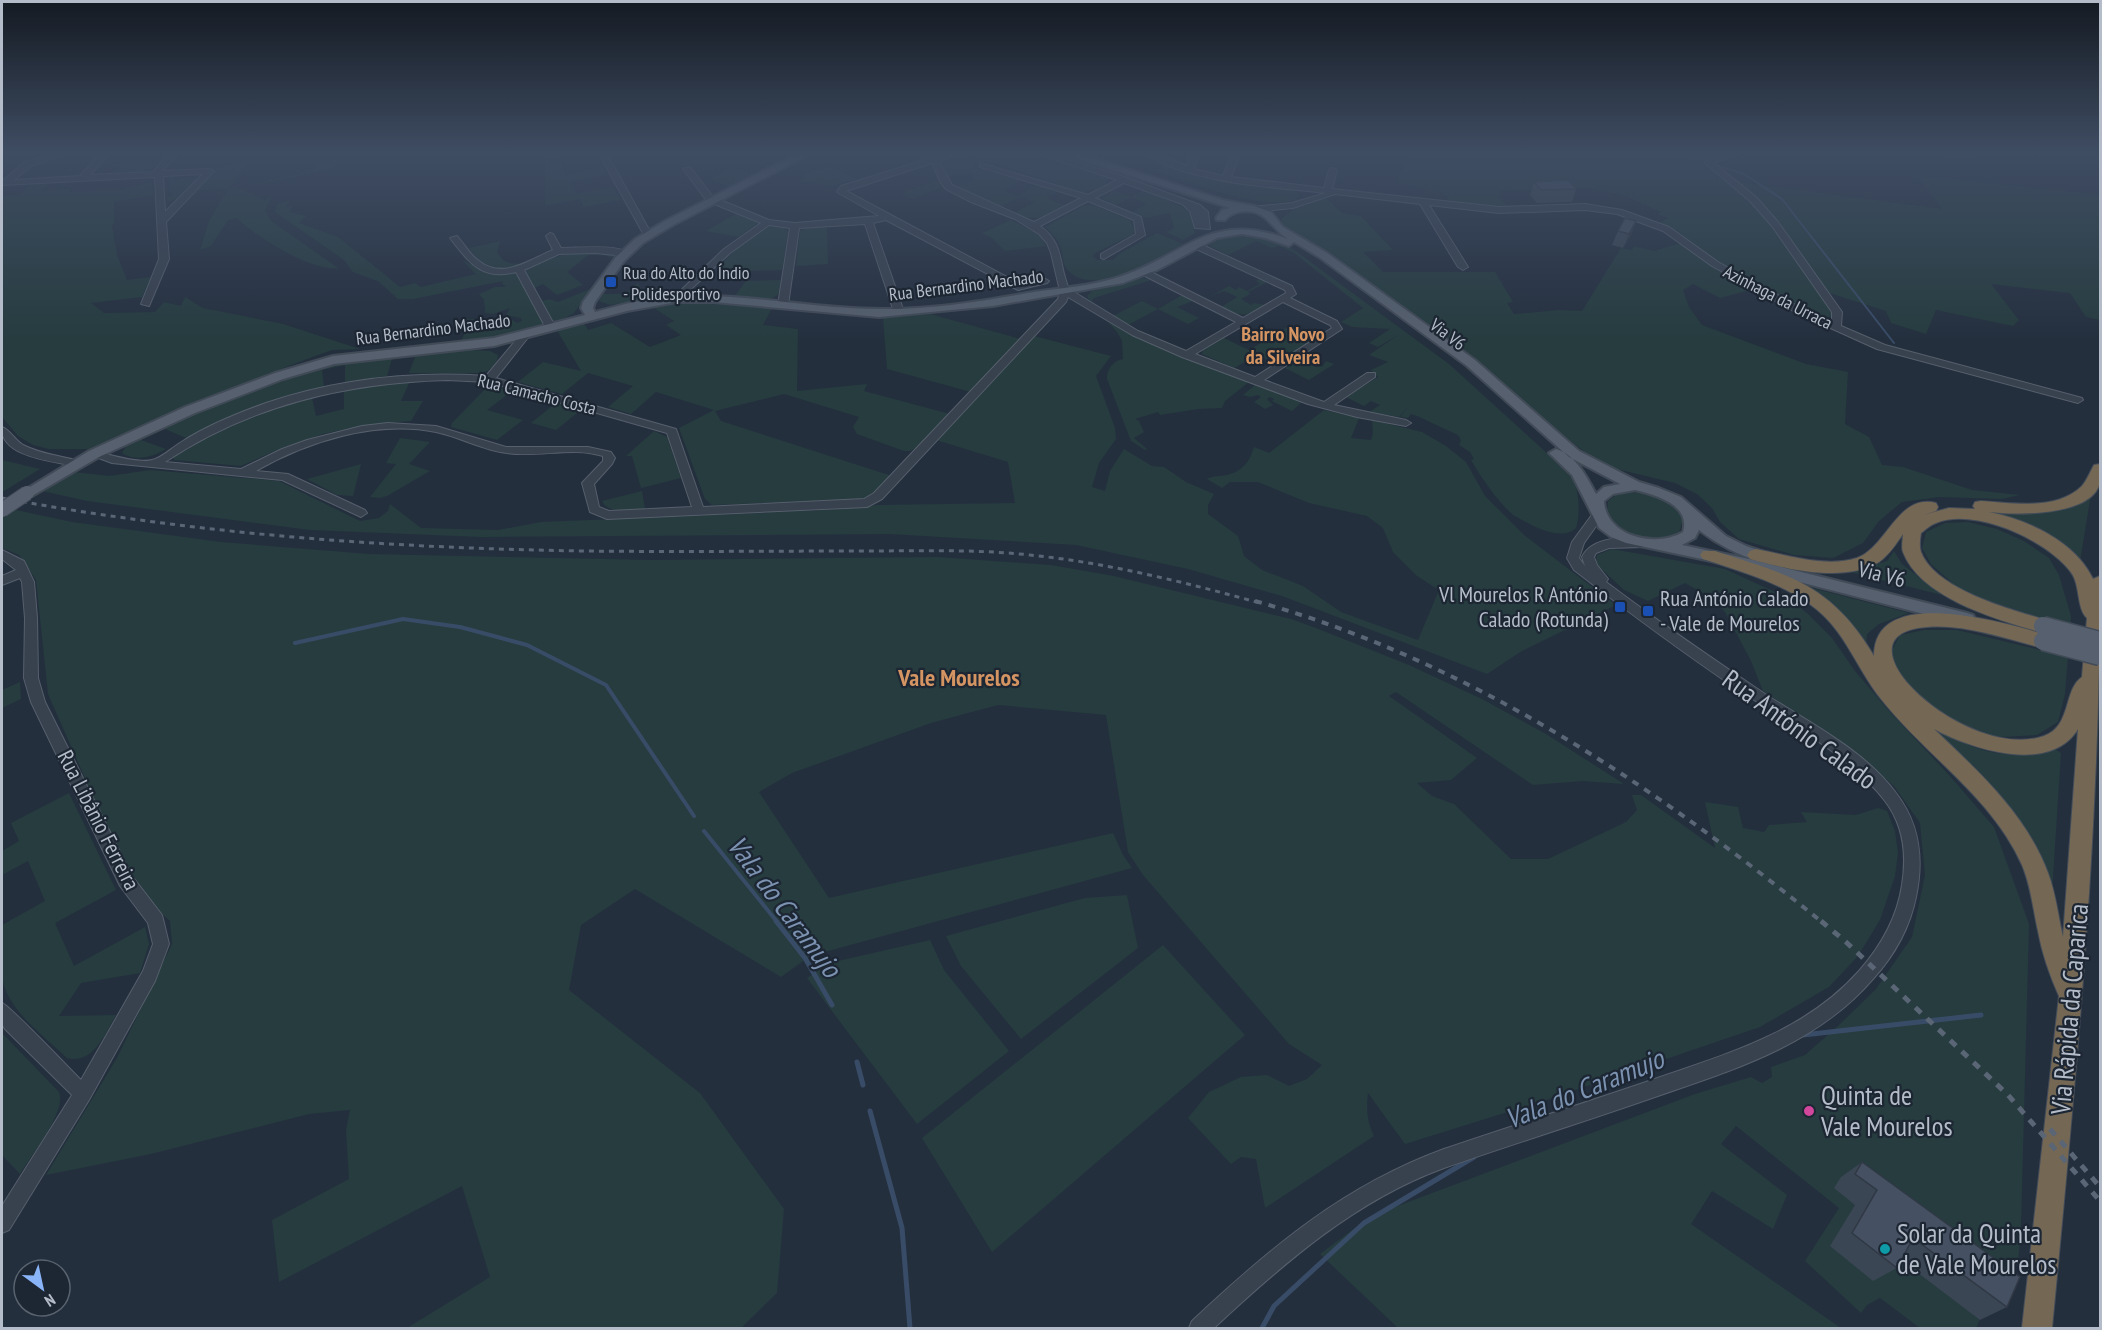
<svg xmlns="http://www.w3.org/2000/svg" width="2102" height="1330" font-family="'PT Sans Narrow',sans-serif">
<style>
.green{fill:#263c3f}
.lines{fill:none;stroke-linecap:round;stroke-linejoin:round}
.stream-far2{stroke:#394c67;stroke-width:2}
.stream-far1{stroke:#394c67;stroke-width:4}
.stream{stroke:#394c67;stroke-width:5}
.minor-casing{stroke:#565f6c;stroke-width:2}
.major-casing{stroke:#414a57;stroke-width:4}
.highway-casing{stroke:#434c59;stroke-width:2}
.minor{fill:#38414e;fill-rule:evenodd}
.major{fill:#56606e;fill-rule:evenodd}
.highway{fill:#746855;fill-rule:evenodd}
.rail-far2{stroke:#5a6575;stroke-width:3;stroke-dasharray:5 5;stroke-linecap:butt}
.rail-far1{stroke:#5a6575;stroke-width:4;stroke-dasharray:7 7;stroke-linecap:butt}
.rail{stroke:#5a6575;stroke-width:5;stroke-dasharray:8 8;stroke-linecap:butt}
.major-bridge-far1-casing{stroke:#414a57;stroke-width:16;stroke-linecap:butt}
.major-bridge-casing{stroke:#414a57;stroke-width:21;stroke-linecap:butt}
.major-bridge-far1{stroke:#56606e;stroke-width:14}
.major-bridge{stroke:#56606e;stroke-width:18}
.wall{fill:#3b4654}
.shaded-wall{fill:#303945}
.building{fill:#455162;stroke:#303945;stroke-width:1.5}
.transit-dot{fill:#1a4fb4;stroke:#1d2633;stroke-width:2}
.hotel-dot{fill:#d1479c;stroke:#1d2633;stroke-width:2}
.culture-dot{fill:#0f9aa8;stroke:#1d2633;stroke-width:2}
.labels{text-anchor:middle;dominant-baseline:central;stroke-width:4.5;stroke-linejoin:round;paint-order:stroke}
.far-poi-label{font-size:18px;fill:#b4bcc9;stroke:#1d2633;text-anchor:start}
.far-street-label{font-size:18px;fill:#b4bcc9;stroke:#1d2633}
.far-neighbourhood-label{font-size:20px;font-weight:bold;fill:#d59563;stroke:#1d2633}
.street-label{font-size:22px;fill:#b4bcc9;stroke:#1d2633}
.poi-label{font-size:22px;fill:#b4bcc9;stroke:#1d2633;text-anchor:end}
.neighbourhood-label{font-size:24px;font-weight:bold;fill:#d59563;stroke:#1d2633}
.near-street-label{font-size:27px;fill:#b4bcc9;stroke:#1d2633}
.near-poi-label{font-size:27px;fill:#b4bcc9;stroke:#1d2633;text-anchor:start}
.near-water-label{font-size:28px;font-style:italic;fill:#7c92b1;stroke:#1d2633}
</style>
<rect width="100%" height="100%" fill="#242f3e"/>
<path class="green" d="M545 154H572L557 158 566 175 603 168 606 174 570 182 577 194 613 187 621 200 584 207 579 199 545 206Z
M965 154H1031L1109 178 1102 186 1083 193 989 161H979Z
M1407 154H1723L1709 157 1704 161 1753 202 1832 309 1833 316 1825 318 1814 316 1726 269 1658 224 1668 218 1658 214 1661 212 1624 195 1589 188 1500 191 1502 195 1499 196 1508 208 1454 204 1441 192 1397 183Z
M1913 154H1981L1982 163Z
M961 155 976 162 973 166 976 168 1020 180 1005 191 1018 196 1035 185 1057 192 1046 198 1064 205C1042 216 1039 223 1014 213L1035 202 1020 197 999 207 956 186 975 181 971 174 948 176 943 163Z
M250 158 229 188 235 187 265 200 271 196V199L265 210 270 220 338 268C313 272 255 237 237 218L228 220 211 246 200 250 209 221 228 189 196 190 217 169Z
M320 159H340L332 168 262 184 242 186 311 171Z
M1153 160 1204 179 1290 190 1297 192 1300 196C1277 217 1182 180 1155 170L1162 168 1161 164H1154Z
M159 163C145 175 124 173 106 174L121 168 99 167 123 164Z
M830 166 857 179 831 186 808 182 799 183 805 174Z
M733 168 755 176 732 188 710 179Z
M174 176 175 180 198 178 177 199 169 201 167 197 171 196 169 177Z
M1918 176 2100 195V320L2086 317 2070 293 1991 284 2019 320 2013 326 1936 310 1926 334 1891 323 1886 311 1829 293 1760 201 1737 182 1942 209Z
M66 181H68L59 189H71L69 192 119 190 152 182 153 195 114 202V224L112 225 117 255 127 280 151 277 142 297 91 303 104 313 155 312 164 302 181 306 185 297 203 308 283 324 360 349 332 350 315 356 202 399 90 449H49L33 445 18 436 2 417V196L20 195 32 183 51 182 41 191 57 190Z
M936 181 942 187 913 199 901 193Z
M1144 190 1186 209 1191 215 1195 233 1183 240 1166 232 1174 228 1170 213 1146 218 1132 212 1146 204 1131 197 1115 205 1101 198 1115 191 1131 197Z
M1326 198 1342 213 1361 216 1393 250 1363 252 1383 272H1495L1513 302 1507 303 1514 314 1560 310 1582 311 1621 248 1632 250 1634 246 1654 251 1680 243 1716 269 1754 289 1720 298 1693 284 1683 290 1689 307 1702 325 1806 364 1848 372 1845 424 1869 437 1882 465 1903 467 1972 490 2020 495 2002 499 1939 497 1902 502 1879 521 1863 543 1833 558 1794 555 1739 539 1720 522 1712 508 1697 494 1675 483 1608 467 1586 453 1539 416 1457 344 1360 278 1329 253 1281 224 1282 218 1293 210Z
M290 200 286 207 292 206 290 212 306 216 299 223 338 237 400 287 415 283 421 287 476 274 462 260 486 272 517 273 545 325 512 334 460 343 469 324 467 319H489L485 326 490 331 495 330 494 320 500 319 503 326H507L508 320 511 319 517 323 522 321 521 318 506 315 510 308 493 314 485 313 484 300 479 294 495 287H506L502 283 503 281 413 299H398L378 281 353 272 344 260 275 212 277 204Z
M1092 205 1130 220 1135 231 1132 235 1095 253 1093 256 1097 260H1113L1119 254 1157 233 1183 244C1158 258 1091 301 1066 268 1062 261 1063 252 1060 245 1057 238 1051 233 1045 227L1084 206Z
M737 213 755 220 757 224 739 237 706 231Z
M1011 220 1037 233 1046 246 1005 251 992 238 982 233Z
M773 226 784 228 788 232 782 270 749 271 719 267C731 254 755 227 773 226Z
M827 227 828 264 796 266 800 231 808 228Z
M1235 234 1268 238 1266 240 1273 243 1277 241 1297 252 1449 364 1570 474C1579 486 1581 513 1576 528 1560 543 1529 524 1515 516 1503 509 1478 473 1471 460L1474 459 1470 452 1459 445 1461 440 1458 435 1417 416 1411 414 1408 418 1400 417 1410 405 1399 417 1369 412 1380 405 1371 401 1364 406 1346 397 1378 377 1371 370 1388 362 1369 355 1398 335 1378 347 1369 343 1390 329 1352 327 1341 322 1363 308 1293 252 1279 246 1272 248 1256 241 1228 255 1208 245 1222 237Z
M500 241 497 252C507 267 510 262 523 264 502 276 481 267 469 248Z
M592 252 567 272 583 285 557 295 543 284 532 289 524 273C545 254 590 247 616 256L615 258Z
M1143 278 1151 280 1094 298 1091 302 1087 296 1092 291Z
M1260 279 1267 282 1248 292 1250 294 1241 299 1251 305 1254 303 1265 305C1245 317 1241 317 1221 307L1237 297 1224 291 1211 296 1229 286 1236 290 1239 287 1247 291 1260 284 1256 281Z
M781 280C780 284 780 291 778 294 770 304 745 297 734 297L746 281Z
M638 283 644 299 610 305 599 301 603 294H624Z
M593 288 573 314 553 323 540 302 549 299 558 302Z
M1182 295 1193 301 1177 307 1199 318 1188 324 1158 309 1128 325 1113 316 1142 301 1158 309Z
M695 303 772 308 763 325 798 329 797 391 867 384 864 391 950 414 920 446 910 451H904L857 434 853 427 859 417 784 394 715 411 721 421 892 476 868 499 712 505 705 499 679 428 714 410 656 392 631 414 608 407 633 386 588 373 562 394 518 382 543 362 581 371 558 332 561 329 584 323 588 330 611 323 650 347 681 335 666 325 674 321 651 306Z
M930 314 1021 339 971 392 887 369 883 318Z
M1108 322 1167 351 1249 382 1225 401 1222 408 1198 409 1160 415 1158 412 1135 419 1139 421 1144 432 1134 438 1147 449 1145 450 1131 441 1107 379C1106 370 1114 360 1123 359L1122 341 1117 332Z
M1291 325 1317 338 1276 363 1258 355 1234 368 1202 354 1203 350 1224 338 1249 350Z
M1034 336 1111 356 1096 376 1115 428 1116 439 1099 463 1092 487 1105 491 1110 471 1124 449 1152 466 1164 467 1186 482 1214 494 1208 505V514L1238 536 1244 556 1262 570 1303 586 1341 612 1418 640 1439 590 1417 576 1393 552 1383 528 1367 516 1309 503 1258 482H1230L1222 488 1207 479C1214 475 1219 477 1227 475 1243 471 1250 461 1254 447L1269 453 1324 410 1359 418 1351 438 1371 440 1373 433 1372 420 1422 432 1446 446 1466 462 1485 496 1524 535 1616 605 1522 651 1487 674 1282 596 1188 569 1076 545 889 534 481 537 310 530 87 501 42 491 74 472 109 476 150 470 279 481 360 521 379 518 388 511 390 504 421 528 498 530 541 522 762 513 782 510 813 511 877 505 1015 503 1008 462 936 440Z
M473 350 490 351 498 355C498 365 488 372 480 373H409L415 357 392 359 387 376 345 382V365L322 370 324 387C277 399 229 417 186 438L165 429 141 440 166 449C153 457 135 462 122 453L127 444 132 442C196 412 263 379 332 365 378 356 426 354 473 350Z
M1299 359 1316 367 1323 366 1326 361 1334 364 1309 380 1285 368Z
M410 381 401 401H423L411 421 365 425 323 434 284 447 241 466 174 460V457C217 431 263 411 312 398L316 416 344 409V391Z
M1256 384 1302 402 1292 411 1272 401 1274 399 1270 397 1267 399 1273 405 1265 409 1254 402 1261 397 1258 395 1250 397 1243 395Z
M493 385 512 391 487 410 523 420 497 440 451 427 452 423 487 387Z
M556 403 581 410 556 430 531 423Z
M654 431 667 437 681 478 641 488 632 456H626Z
M400 438 430 442 409 464 430 471 387 496 380 498 370 497 396 464 386 463Z
M2 460 40 469 4 491 2 490Z
M361 464 353 496 337 495 307 479Z
M642 491 645 509C632 509 608 515 602 501Z
M1630 492C1650 493 1674 500 1683 520L1679 532C1657 547 1620 536 1607 513L1608 501 1616 495Z
M2091 494 2079 568 1990 513C2026 514 2060 516 2091 494Z
M16 510 72 522 221 542 369 554 652 560 938 557 1051 565 1114 576 1291 619 1316 628 1409 665 1482 699 1546 734 1624 784 1583 781 1533 785 1396 692 1389 696 1477 758 1451 780 1417 783 1432 796 1454 804 1511 859H1548L1626 822 1637 810 1632 795H1641L1715 848 1705 802 1738 807 1743 828 1764 832 1769 825 1807 822 1801 812 1856 815 1878 808 1887 811 1895 831 1898 853 1895 876 1880 920 1858 956 1829 987 1760 1027 1546 1100 1405 1144 1368 1093C1366 1108 1367 1122 1374 1136L1265 1208 1256 1159 1241 1157 1231 1164 1188 1118 1209 1092 1241 1077 1267 1075 1289 1086 1307 1079 1322 1065 1289 1044 1143 875 1128 852 1106 715 998 705 931 723 792 773 759 792 829 898 1113 833 1123 855 1132 868 810 956 781 977 635 889 581 925 569 990 700 1093 784 1209 777 1293 741 1328H407L490 1277 462 1186 279 1282 272 1220 349 1179 346 1130 350 1110 309 1114 151 1154 46 1175 117 1058 172 944 170 921 147 900 104 821 48 694 36 580 19 555 2 548V515Z
M1968 522 1997 529 2024 541 2049 558 2059 575 2071 616 2065 694 2058 722 2037 735 2001 737 1961 728 1929 709 1896 675 1892 650 1900 635 1924 630H1957L2053 653 2054 622 1996 608 1962 592 1931 564 1922 548 1926 532 1945 523Z
M1612 549 1725 569 1786 597 1807 613 1832 638 1855 671 1890 712 1949 775 1994 827 2029 924 2021 1227 2018 1264 1993 1290 1976 1328H1920L1880 1298 1867 1305 1861 1313 1805 1261 1839 1208 1736 1126 1721 1144 1787 1195 1773 1229 1712 1191 1691 1224 1841 1328H1398L1320 1254 1371 1216 1695 1094 1751 1077 1762 1083 1772 1077 1771 1067 1805 1055 1839 1025 1876 989 1912 937 1925 875 1920 823 1894 786 1855 752 1763 691 1751 661 1725 612 1712 598 1685 583 1648 601 1624 590 1596 564 1597 555Z
M1894 551 1902 564 1942 595 1850 572 1887 561Z
M1804 586 1909 613 1879 624 1867 634 1866 653Z
M20 682 21 699 2 708V690Z
M1923 722C1972 749 1999 763 2055 749L2061 753 2052 893Z
M69 793 116 890 55 923 74 966 145 927 149 944 140 973 81 983 59 1016 116 1015C105 1034 93 1065 67 1058 44 1036 8 1011 2 978 0 962 1 942 2 925L45 901 28 861 2 875V851L19 841 11 823Z
M1127 895 1138 948 1021 1039 961 966 946 936 1085 898Z
M930 940 944 970 1009 1051 917 1124 807 978 829 963Z
M1163 945 1245 1035 992 1252 922 1138Z
M2 1033 59 1092C67 1112 31 1155 20 1174L2 1155Z"/>
<g class="lines">
<path class="stream-far2" d="M1671 154 1700 160 1744 174 1782 199 1894 343"/>
<path class="stream-far1" d="M295 643 403 619 460 627 527 645 606 685 694 816
M704 831 778 923"/>
<path class="stream" d="M776 921 805 958 832 1005
M1803 1035 1981 1015
M857 1062 863 1085
M870 1111 902 1228 910 1328
M1262 1328 1274 1306 1364 1223 1474 1157"/>
<g class="minor-casing">
<path id="minor" d="M53 154H67L31 166 14 180 80 176 100 154H109L90 175 153 172 169 154H178L162 171 210 169 214 171 166 222 169 259 149 306 141 304 159 259 155 177 2 185V181L25 162ZM203 174 165 212 163 176Z
M599 154H607L652 235 651 237 644 235Z
M930 154 938 156 957 154 939 161 952 185 1034 222 1081 198 980 167V163L1088 195 1117 180 1038 154H1051L1127 178 1200 205 1208 212 1210 229 1195 228 1190 211 1182 204 1124 183 1095 198 1141 217 1145 235 1104 259 1101 258V254L1136 234 1134 220 1088 201 1040 226C1065 244 1058 264 1069 289L1138 331 1186 351 1236 322 1141 274V270H1147L1243 318 1286 293 1285 290 1192 247V243H1198L1292 286 1296 294 1290 298 1337 321 1342 329 1264 380 1324 402 1367 373H1375V377L1334 405 1406 420 1411 423 1406 426 1357 417 1308 404 1182 357 1132 335 1068 297 1066 302 882 499 867 507 607 519 590 512 582 483 603 461V456C572 446 538 458 507 453 482 450 460 437 436 432 376 420 308 441 256 471L288 474 365 510 367 513 361 517 282 480 112 463 88 454 94 451C107 454 139 464 152 460 162 458 174 446 183 441 208 425 238 413 266 403 338 379 411 371 486 376L522 333 525 332 530 335 496 378 676 429 703 507 864 499 874 493 1058 299 1060 291 1051 253 1047 243 1039 234 1015 219 971 202 946 189 941 183 932 163 846 191 1022 285 1044 278 1049 281 1047 283 1018 290 886 220 873 223 904 312 902 314 894 312 865 224 799 228 788 305 783 308 778 305 790 228 769 225 730 253 677 302 672 299 674 297 724 249 761 223 707 201 683 169 690 167 713 197 769 220 795 223 879 216 837 192 841 186 931 158ZM1283 302 1330 325 1332 328 1255 377 1195 354ZM447 380 488 382 667 433 692 507 609 511 599 507 594 484 612 464 615 458 611 452 588 447H506L436 426 388 423 362 426 307 440 282 449 241 469 165 462C251 405 346 383 447 380Z
M1146 154H1158L1187 166 1191 154H1199L1194 169 1223 176 1232 154H1240L1231 177 1324 188 1329 170 1333 168 1337 170 1332 189 1499 207 1585 204 1622 210 1669 227 1718 262 1801 308 1832 321V312L1772 226 1750 201 1705 163C1714 154 1726 154 1738 154L1714 163 1756 197 1778 222 1842 312 1841 326 1885 345 2082 398 2083 400 2078 403 1877 349 1795 312 1712 266 1663 231 1617 214 1585 210 1499 213 1429 205 1468 267 1463 270 1458 267 1420 204 1335 194 1293 208 1254 212 1250 209 1251 207 1292 203 1326 193C1273 187 1191 184 1146 154Z
M550 233 553 234 561 248C579 248 616 244 630 253L626 256 595 253 559 254 524 270 556 328 551 331 546 328 516 272C481 281 469 262 450 238L457 236C464 244 470 255 479 261 503 280 529 260 553 250L546 236Z
M2 427C10 430 15 440 23 445 40 454 61 456 79 461L81 463 75 466C53 461 0 457 2 427Z
M1598 511 1604 515 1584 543 1579 558 1585 566 1582 557C1591 537 1628 535 1647 540L1649 543 1647 546 1643 547 1609 548 1596 553 1594 557 1597 565 1608 579 1606 582C1659 622 1713 659 1768 696 1812 724 1865 751 1896 793 1920 824 1924 859 1916 897 1910 927 1894 956 1873 979 1815 1046 1733 1070 1652 1098 1583 1122 1513 1144 1444 1168 1354 1201 1283 1264 1214 1328H1189L1192 1321C1270 1248 1343 1186 1444 1149 1511 1126 1579 1105 1646 1082 1723 1055 1803 1034 1859 971 1881 946 1897 918 1902 885 1907 854 1904 826 1885 801 1851 756 1784 720 1737 689 1681 651 1627 611 1574 570L1567 558 1572 542 1594 512Z
M2 550 24 561 34 582 37 618 38 678 45 702 132 876 162 915 169 944 155 981 89 1100 9 1230 2 1233V1206L72 1095 5 1029 2 1024V1003C10 1006 69 1068 81 1080L143 971 153 944 148 923 120 886 31 702 24 678 25 618 22 582 20 578 2 585V576L16 570 2 559Z"/>
</g>
<g class="major-casing">
<path id="major" d="M797 154H810L673 225 643 243 624 261 595 302 593 308 595 312C622 305 652 296 680 296 747 293 813 309 880 309 931 310 983 301 1034 292 1061 288 1092 286 1119 277 1188 254 1209 210 1288 239 1276 231 1274 225 1264 217 1253 208 1233 210 1225 220H1217L1216 218 1222 210 1230 208 1064 154H1080L1223 200 1254 206 1271 212 1283 227 1327 253 1475 360 1579 451 1639 482 1659 488 1681 497 1726 536 1746 546 1767 553 1770 557 1762 562C1738 555 1718 545 1699 530L1695 538 1682 545 1749 559 1967 613 1973 615 1975 619 1973 623 1967 625 1749 569 1626 543 1611 537 1599 528 1572 475 1549 453 1556 449C1575 454 1587 477 1596 494L1604 487 1620 484 1569 457 1467 366 1319 257 1294 242 1289 246 1265 238 1242 234 1217 238 1157 270 1123 283 993 306 879 317 713 302H677L627 311 494 346 334 364 283 379 195 413 99 457 32 496H22L20 493 89 451 185 407 275 373 333 356 494 338 585 315 581 308 583 302 616 257 635 239 665 221ZM1635 490C1656 495 1691 505 1683 532 1656 548 1606 537 1604 501L1613 494Z"/>
</g>
<g class="highway-casing">
<path id="highway" d="M2100 464C2101 469 2102 477 2100 482 2093 517 2015 515 1989 512 2028 520 2075 541 2093 579L2100 576C2100 828 2076 1078 2052 1328H2022L2059 996C2050 976 2042 953 2038 931 2033 909 2031 886 2022 865 1991 796 1927 757 1881 699 1856 668 1845 629 1811 605 1779 582 1740 571 1703 559L1700 555 1703 551H1715C1790 575 1832 585 1874 656 1874 582 2009 624 2050 636L2053 641 2050 646 2043 648C2006 639 1966 624 1927 627 1826 634 1966 763 2044 736 2072 726 2063 690 2082 677L2087 618C2076 608 2081 584 2070 571 2046 540 1975 507 1936 523 1930 525 1925 530 1921 533 1920 539 1919 546 1921 552 1935 590 2015 611 2050 621L2052 626 2050 631 2043 633C1999 620 1921 599 1903 552 1901 547 1903 540 1903 534 1896 544 1889 555 1879 562 1846 583 1785 569 1750 559L1747 555 1750 551 1756 549C1787 555 1826 568 1857 558 1887 547 1898 493 1936 503L1938 507 1936 511 1923 515 1949 508 1975 509 1973 506 1975 502 1981 501C2012 503 2057 511 2082 486 2087 480 2090 472 2094 465ZM1934 729C1971 749 2050 775 2078 729L2063 937C2058 916 2056 894 2048 873 2026 814 1979 772 1934 729Z"/>
</g>
<use href="#minor" class="minor"/>
<use href="#major" class="major"/>
<use href="#highway" class="highway"/>
<path class="rail-far2" d="M2 498C197 534 386 548 584 551 678 552 771 551 865 551 920 551 975 549 1030 555 1108 563 1184 582 1260 603"/>
<path class="rail-far1" d="M1255 601C1467 660 1654 785 1823 923"/>
<path class="rail" d="M1821 921 1846 942 2008 1095 2100 1201
M2050 1129 2100 1187"/>
<g class="major-bridge-far1-casing">
<path id="major-bridge-far1" d="M2 510 27 493"/>
</g>
<g class="major-bridge-casing">
<path id="major-bridge" d="M2043 626 2100 641
M2043 641 2100 656"/>
</g>
<use href="#major-bridge-far1" class="major-bridge-far1"/>
<use href="#major-bridge" class="major-bridge"/>
</g>
<path class="wall" d="M1534 182 1576 189 1572 202 1537 203 1530 195Z
M1636 221 1631 235 1623 248 1612 245 1618 231Z
M1862 1162 2007 1307 1980 1320 1901 1260 1897 1268 1873 1281 1830 1246 1855 1205 1834 1188 1841 1177Z"/>
<path class="shaded-wall" d="M1636 221 1631 235 1623 248 1629 234Z"/>
<path class="building" d="M1568 180 1576 189 1541 190 1534 182Z
M1625 218 1636 221 1629 234 1618 231Z
M1862 1162 2020 1277 2007 1307 1913 1238 1897 1268 1852 1233 1877 1190 1855 1174Z"/>
<linearGradient id="sky" x2="0" y2="1"><stop stop-color="#141a22"/><stop offset="0.45" stop-color="#3f4d63"/><stop offset="1" stop-color="#3f4d63" stop-opacity="0"/></linearGradient>
<rect width="2102" height="340" fill="url(#sky)"/>
<g class="transit-dot">
<rect x="605" y="276" width="12" height="12" rx="3"/>
<rect x="1614" y="601" width="12" height="12" rx="3"/>
<rect x="1642" y="605" width="12" height="12" rx="3"/>
</g>
<circle class="hotel-dot" cx="1809" cy="1111" r="6"/>
<circle class="culture-dot" cx="1885" cy="1249" r="6"/>
<g class="labels">
<g class="far-poi-label">
<text x="623" y="272">Rua do Alto do Índio<tspan x="623" dy="21">- Polidesportivo</tspan></text>
</g>
<g class="far-street-label">
<text transform="translate(966 285) rotate(-7)">Rua Bernardino Machado</text>
<text transform="translate(1778 297) rotate(27)">Azinhaga da Urraca</text>
<text transform="translate(433 329) rotate(-7)">Rua Bernardino Machado</text>
<text transform="translate(1448 334) rotate(37)">Via V6</text>
<text transform="translate(537 394) rotate(14)">Rua Camacho Costa</text>
</g>
<g class="far-neighbourhood-label">
<text x="1283" y="334">Bairro Novo<tspan x="1283" dy="23">da Silveira</tspan></text>
</g>
<g class="street-label">
<text transform="translate(1882 574) rotate(14)">Via V6</text>
<text transform="translate(99 820) rotate(63)">Rua Libânio Ferreira</text>
</g>
<g class="poi-label">
<text x="1608" y="594">Vl Mourelos R António<tspan x="1608" dy="25">Calado (Rotunda)</tspan></text>
<text x="1660" y="598" text-anchor="start">Rua António Calado<tspan x="1660" dy="25">- Vale de Mourelos</tspan></text>
</g>
<g class="neighbourhood-label">
<text x="959" y="677">Vale Mourelos</text>
</g>
<g class="near-street-label">
<text transform="translate(1800 729) rotate(36)">Rua António Calado</text>
<text transform="translate(2069 1009) rotate(-85)">Via Rápida da Caparica</text>
</g>
<g class="near-poi-label">
<text x="1821" y="1095">Quinta de<tspan x="1821" dy="31">Vale Mourelos</tspan></text>
<text x="1897" y="1233">Solar da Quinta<tspan x="1897" dy="31">de Vale Mourelos</tspan></text>
</g>
<g class="near-water-label">
<text transform="translate(785 906) rotate(53)">Vala do Caramujo</text>
<text transform="translate(1584 1088) rotate(-22)">Vala do Caramujo</text>
</g>
</g>
<rect width="2102" height="1330" fill="none" stroke="#b4bcc9" stroke-width="6"/>
<g transform="translate(42 1288) rotate(147)"><circle r="28" fill="#1d2633" stroke="#59626f" stroke-width="1.5"/>
<path d="M0-4.5L10 22L0 15L-10 22Z" fill="#8ab4f8"/>
<text y="-9" font-size="16" font-weight="bold" text-anchor="middle" fill="#b4bcc9">N</text>
</g>
</svg>
